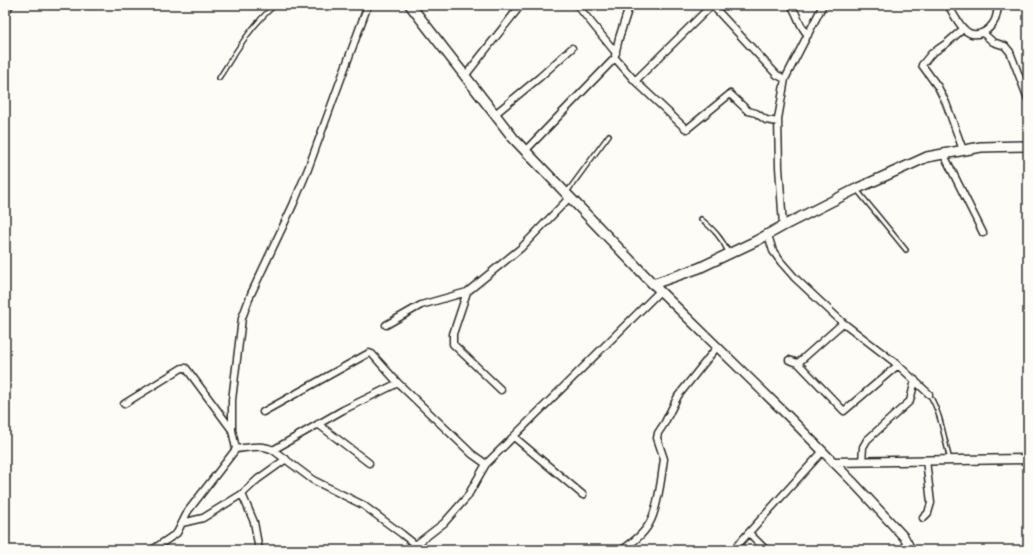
<svg xmlns="http://www.w3.org/2000/svg" width="1033" height="555" font-family="Pangolin,sans-serif">
<style>
.lines{fill:none;stroke-linecap:round;stroke-linejoin:round}
.service-casing{stroke:#2b2b2b;stroke-width:6}
.minor-casing{stroke:#2b2b2b;stroke-width:9}
.tertiary-casing{stroke:#2b2b2b;stroke-width:11}
.secondary-casing{stroke:#2b2b2b;stroke-width:12}
.service{stroke:#fdfcf7;stroke-width:3}
.minor{stroke:#fdfcf7;stroke-width:6}
.tertiary{stroke:#fdfcf7;stroke-width:8}
.secondary{stroke:#fdfcf7;stroke-width:9}
</style>
<rect width="100%" height="100%" fill="#fdfcf7"/>
<filter id="ink" filterUnits="userSpaceOnUse"><feTurbulence type="fractalNoise" baseFrequency=".025" numOctaves="2"/><feDisplacementMap in="SourceGraphic" scale="8" xChannelSelector="R" yChannelSelector="G"/><feConvolveMatrix kernelMatrix="1 2 1 2 8 2 1 2 1" color-interpolation-filters="sRGB"/></filter>
<g filter="url(#ink)">
<g class="lines">
<g class="service-casing">
<path id="service" d="M5 15 12 5
M219 78C237 50 250 27 275 5
M857 190 906 250
M567 192 609 135
M5 193 7 192
M701 219C713 229 722 238 728 252
M929 394C941 413 944 438 950 460"/>
</g>
<g class="minor-casing">
<path id="minor" d="M577 5 616 53
M791 5C798 15 799 26 808 35
M948 5C953 13 957 22 964 29 974 40 989 32 995 20 997 15 997 10 999 5
M983 33 993 42 1005 46 1010 52 1028 99
M615 55 619 38 628 10V5
M465 76 521 5
M635 81 712 5 777 75 785 79
M495 114 540 77 572 48
M963 150 946 103 938 87 922 65 931 54 947 43 963 29
M525 151 615 58 635 81 685 128 687 129 730 94 748 111 756 113 766 120 778 122
M943 153 983 233
M783 226 779 167 778 119 785 79 823 5
M768 235 773 251 781 262 795 278 841 321 898 365 929 394
M467 292 453 334V344L501 390
M843 323 798 363 844 411 898 365
M386 325 421 305 467 292 521 248 570 197
M789 360 798 363
M124 404 182 368H186L232 430 236 449
M263 412 369 353 372 354 398 383 472 454 486 464 660 291
M318 424 369 463
M232 430V400L242 318 251 294 293 205 308 169 368 5
M514 437 583 495
M273 450 343 410 398 383
M862 462 863 447 867 440 910 401 915 380
M242 494 258 479 286 459
M923 518 928 513 931 503 926 460
M182 523 203 518 242 494 254 522 259 550
M749 533 766 550
M152 550 177 533 188 511 236 449C248 448 262 444 273 450L313 480 363 505 402 534 412 542 418 550
M409 550 444 523 467 497 486 464
M622 550C632 543 643 535 649 524 657 511 661 482 663 466L664 459 657 438 658 433 664 424 678 396 717 347
M733 550 823 451"/>
</g>
<g class="tertiary-casing">
<path id="tertiary" d="M653 284 788 416 852 481 904 537 911 550
M833 462 1028 459"/>
</g>
<g class="secondary-casing">
<path id="secondary" d="M410 5 514 139 653 284 699 268 756 241 783 226 856 189 927 157 981 147 1028 146"/>
</g>
<use href="#service" class="service"/>
<use href="#minor" class="minor"/>
<use href="#tertiary" class="tertiary"/>
<use href="#secondary" class="secondary"/>
</g>
</g>
<rect width="1033" height="555" fill="none" stroke="#fdfcf7" stroke-width="20"/>
<rect x="10" y="10" width="1013" height="535" fill="none" stroke="#2b2b2b" stroke-width="1.5" filter="url(#ink)"/>
</svg>
